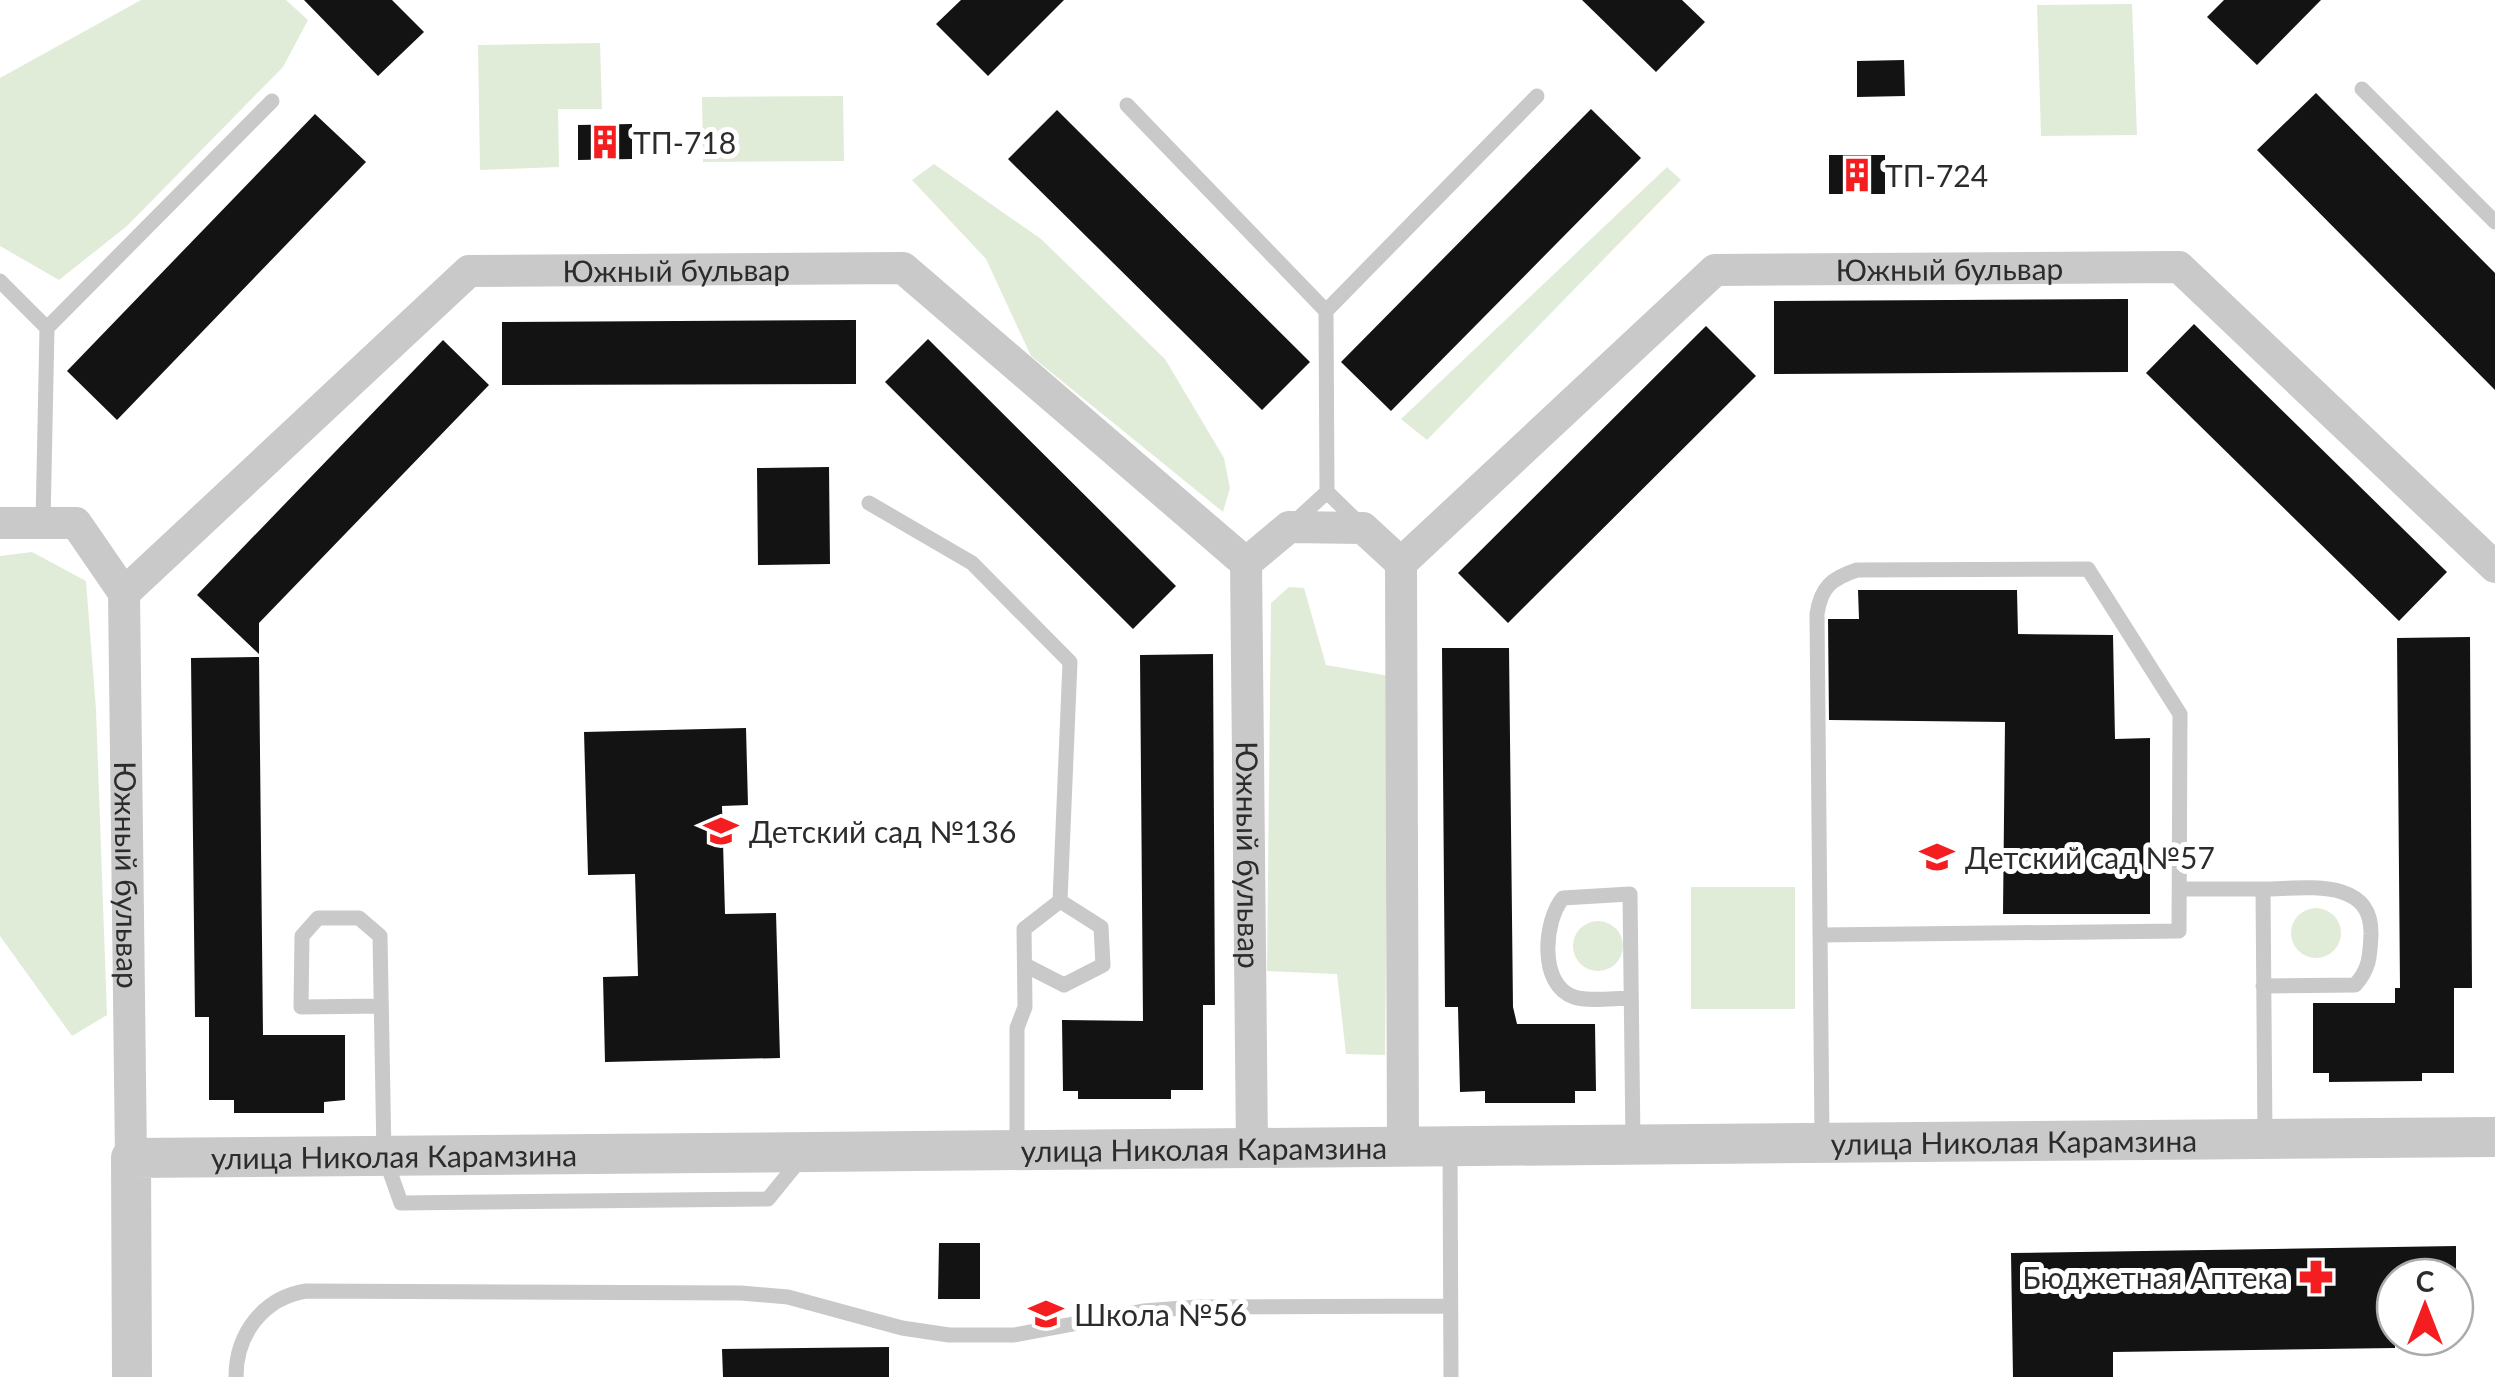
<svg xmlns="http://www.w3.org/2000/svg" width="2495" height="1377" font-family="Lato,sans-serif">
<style>
.green{fill:#e1ecd8}
.building{fill:#131313}
.lines{fill:none;stroke-linecap:round;stroke-linejoin:round}
.service{stroke:#c9c9c9;stroke-width:15}
.minor{stroke:#c9c9c9;stroke-width:32}
.tertiary{stroke:#c9c9c9;stroke-width:40}
.labels{text-anchor:middle;dominant-baseline:central;stroke-width:10;stroke-linejoin:round;paint-order:stroke}
.poi-label{font-size:30px;fill:#2c2c2c;stroke:#fff;text-anchor:start}
.street-label{font-size:30px;fill:#2c2c2c;stroke:#fff}
</style>
<rect width="100%" height="100%" fill="#fff"/>
<path class="green" d="M141 0H286L308 20 283 67 127 226 59 280 0 246V78Z
M2132 4 2137 135 2041 136 2037 5Z
M600 43 602 109H558L559 167 480 170 478 45Z
M843 96 844 161 703 162 702 97Z
M934 164 1041 239 1165 359 1224 458 1230 488 1223 512 1031 356 986 259 912 180Z
M1667 167 1681 180 1427 440 1401 419Z
M32 552 86 581 96 710 107 1015 72 1036 0 936V556Z
M1289 587 1304 588 1326 665 1389 676 1385 1055 1346 1054 1337 974 1267 971 1271 603Z
M1691 887H1795V1009H1691Z
M2291 933a25 25 0 1 1 50 0a25 25 0 1 1-50 0Z
M1573 946a25 25 0 1 1 50 0a25 25 0 1 1-50 0Z"/>
<path class="building" d="M304 0H392L424 32 378 76Z
M961 0H1064L988 76 936 24Z
M1582 0H1682L1705 22 1656 72Z
M2224 0H2321L2257 65 2207 17Z
M1904 60 1905 96 1857 97V61Z
M2316 93 2495 273V390L2257 150Z
M1591 109 1641 158 1391 411 1341 362Z
M1057 110 1310 362 1262 410 1008 159Z
M315 114 366 162 117 420 67 371Z
M632 124V159L578 160V125Z
M1829 155H1885V194H1829Z
M2128 299V372L1774 374V301Z
M856 320V384L502 385V322Z
M2194 324 2447 572 2399 621 2146 373Z
M1706 326 1756 376 1508 623 1458 573Z
M928 339 1176 586 1133 629 885 382Z
M443 340 489 385 259 623V654L197 595Z
M829 467 830 564 758 565 757 468Z
M1858 590H2017L2018 634 2113 635 2115 739 2150 738V914H2003L2005 722 1829 720 1828 619H1859Z
M2470 637 2472 988H2454V1073H2422V1081L2329 1082V1073H2313V1003H2395V988H2400L2397 638Z
M1442 648H1509L1513 1007 1517 1024H1595L1596 1091H1575V1103H1485V1091L1460 1092 1458 1007H1445Z
M1213 654 1215 1005H1203V1090H1171V1099H1078V1091H1063L1062 1020 1143 1021 1140 655Z
M259 657 263 1035H345V1100L324 1102V1113H234V1100H209V1017H195L191 658Z
M746 728 748 805 722 806 725 914 776 913 780 1058 605 1062 603 977 638 976 635 874 588 875 584 732Z
M939 1243H980V1299H938Z
M2456 1246V1277H2395V1348L2113 1352V1377H2013L2011 1253Z
M889 1347V1377H723L722 1349Z"/>
<g class="lines">
<path class="service" d="M2362 89 2495 222
M1127 105 1326 311
M0 281 47 328 43 523
M47 328 272 101
M1327 492 1360 524
M869 503 972 563 1070 662 1060 901 1024 929 1025 1007 1017 1028V1149
M1291 525 1327 492 1326 311 1537 96
M2180 889H2263
M1820 935 2179 931 2180 714 2088 569 1857 570C1832 578 1821 587 1817 614 1819 789 1820 964 1822 1139
M1025 965 1064 985 1103 965 1101 927 1060 901
M2263 986 2355 985C2370 969 2370 955 2371 934 2372 876 2304 889 2263 889L2265 1139
M1631 998C1614 998 1590 1002 1574 997 1538 985 1544 920 1563 898L1630 894 1633 1142
M381 1006 301 1007 302 936 318 918H359L380 936 384 1155 401 1203 768 1199 803 1156
M1450 1147 1451 1377
M236 1377C236 1334 263 1298 306 1291L741 1293 788 1297 902 1328 949 1335H1014L1143 1311 1197 1307 1450 1306"/>
<g class="minor">
<path id="s1" d="M0 523H76L124 593 469 271 903 268 1246 563 1289 527 1363 528 1401 563 1715 270 2179 267 2495 567"/>
<path id="s2" d="M1246 563 1252 1148"/>
<path d="M1401 563 1403 1148"/>
<path id="s3" d="M124 593 131 1158"/>
</g>
<path class="tertiary" id="s4" d="M132 1377 131 1158 2495 1137"/>
</g>
<defs>
<g id="building-bare" transform="scale(2.7)"><path d="M-4-6H4V6H1V3H-1V6H-4ZM-2.5-4.3h1.7v1.8h-1.7ZM.8-4.3h1.7v1.8H.8ZM-2.5-1h1.7V.8h-1.7ZM.8-1h1.7V.8H.8Z" fill="#f41d1f" stroke="#fff" stroke-width="2.5" paint-order="stroke"/></g>
<g id="school-bare" transform="scale(2.7)"><path d="M0-5L7-2L0 1L-7-2ZM-4 1L0 2.5L4 1V4Q0 6-4 4Z" fill="#f41d1f" stroke="#fff" stroke-width="2.5" paint-order="stroke"/></g>
<g id="pharmacy-bare" transform="scale(2.7)"><path d="M-2-6h4v4h4v4h-4v4h-4v-4h-4v-4h4Z" fill="#f41d1f" stroke="#fff" stroke-width="2.5" paint-order="stroke"/></g>
</defs>
<g fill-rule="evenodd">
<use href="#building-bare" x="605" y="142"/>
<use href="#building-bare" x="1857" y="175"/>
<use href="#school-bare" x="721" y="831"/>
<use href="#school-bare" x="1937" y="857"/>
<use href="#pharmacy-bare" x="2316" y="1277"/>
<use href="#school-bare" x="1046" y="1314"/>
</g>
<g class="labels">
<g class="poi-label">
<text x="633" y="142">ТП-718</text>
<text x="1885" y="175">ТП-724</text>
<text x="749" y="831">Детский сад №136</text>
<text x="1965" y="857">Детский сад №57</text>
<text x="2288" y="1277" text-anchor="end">Бюджетная Аптека</text>
<text x="1074" y="1314">Школа №56</text>
</g>
<g class="street-label">
<text stroke="none"><textPath href="#s1" startOffset="2365">Южный бульвар</textPath></text>
<text stroke="none"><textPath href="#s1" startOffset="840">Южный бульвар</textPath></text>
<text stroke="none"><textPath href="#s2" startOffset="292">Южный бульвар</textPath></text>
<text stroke="none"><textPath href="#s3" startOffset="282">Южный бульвар</textPath></text>
<text stroke="none"><textPath href="#s4" startOffset="2102">улица Николая Карамзина</textPath></text>
<text stroke="none"><textPath href="#s4" startOffset="1292">улица Николая Карамзина</textPath></text>
<text stroke="none"><textPath href="#s4" startOffset="482">улица Николая Карамзина</textPath></text>
</g>
</g>
<g transform="translate(2425 1307)"><circle r="48" fill="#ffffff" stroke="#ababab" stroke-width="2.5"/>
<path d="M0-8L18 38L0 25L-18 38Z" fill="#f41d1f"/>
<text y="-15" font-size="28" font-weight="bold" text-anchor="middle" fill="#2c2c2c">С</text>
</g>
</svg>
